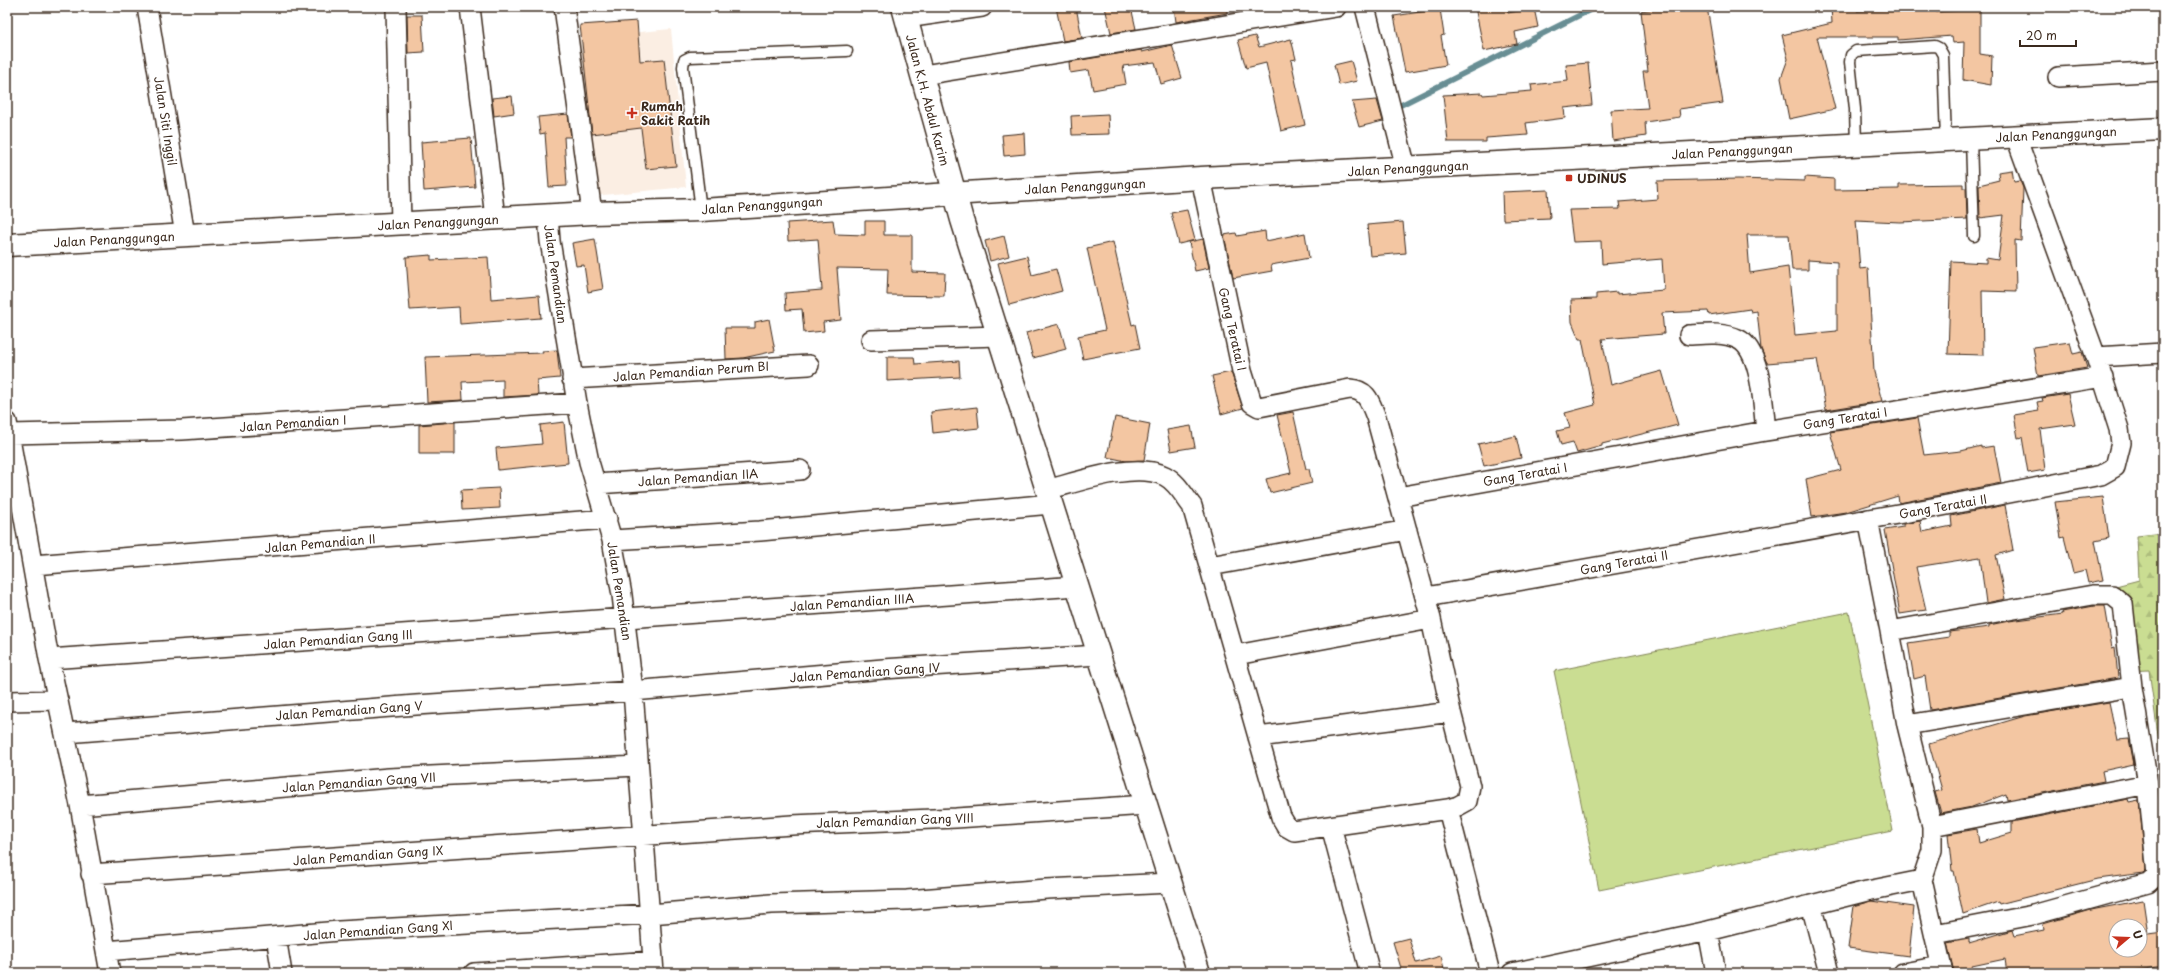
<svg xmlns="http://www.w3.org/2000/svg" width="2170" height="980" font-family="'Playpen Sans',sans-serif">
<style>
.built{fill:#fbeee3}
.forest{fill:url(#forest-firs);stroke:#828458}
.park{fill:#cadd92;stroke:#828458}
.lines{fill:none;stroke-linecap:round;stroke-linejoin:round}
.stream{stroke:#678e94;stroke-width:5.5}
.building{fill:#f3c6a2;stroke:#3b2a1e;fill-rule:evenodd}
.lane-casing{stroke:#3b2a1e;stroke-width:13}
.street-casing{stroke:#3b2a1e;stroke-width:22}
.secondary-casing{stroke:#3b2a1e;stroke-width:25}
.lane{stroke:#fff;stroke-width:10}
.street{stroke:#fff;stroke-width:19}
.secondary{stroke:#fff;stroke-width:22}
.poi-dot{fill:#c8321e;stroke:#fff;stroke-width:1.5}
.labels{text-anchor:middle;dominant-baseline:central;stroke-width:3;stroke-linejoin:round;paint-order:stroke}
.street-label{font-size:12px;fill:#3b2a1e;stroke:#fff}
.poi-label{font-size:12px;font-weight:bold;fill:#3b2a1e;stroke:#fff;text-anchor:start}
</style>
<defs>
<pattern id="forest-firs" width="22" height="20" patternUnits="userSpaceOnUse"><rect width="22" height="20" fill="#cadd92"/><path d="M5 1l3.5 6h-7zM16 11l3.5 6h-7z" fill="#aebe7d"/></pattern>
</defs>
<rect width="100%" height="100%" fill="#fff"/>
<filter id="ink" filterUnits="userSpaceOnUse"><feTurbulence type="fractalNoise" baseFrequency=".025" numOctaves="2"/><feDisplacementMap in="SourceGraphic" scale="8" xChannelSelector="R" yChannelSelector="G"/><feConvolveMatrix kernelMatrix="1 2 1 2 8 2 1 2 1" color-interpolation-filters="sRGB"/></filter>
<g filter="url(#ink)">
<path class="built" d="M671 29 686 187 593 196 578 38Z"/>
<path class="forest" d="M2163 533V771L2149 670 2126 671 2112 587 2139 580 2137 536Z"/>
<path class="park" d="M1849 612 1893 831 1599 890 1554 671Z"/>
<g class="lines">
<path class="stream" d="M1395 108 1596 7"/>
</g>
<path class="building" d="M1056 7H1076L1082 38 1063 41Z
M1105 7H1131L1136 29 1111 33Z
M1174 7H1227V13L1176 22Z
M1475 7H1507L1508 13 1534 8 1538 27 1515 32 1517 44 1484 51Z
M1668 7H1707L1723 103 1679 109 1680 117 1645 122 1646 136 1613 141 1611 110 1648 108 1643 71H1648L1641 11Z
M1831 7H1857V11L1936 7V12L1980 9V54L1992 56 1991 85 1963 80 1964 42 1953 43 1952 36 1898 40V37H1817L1835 109 1789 119 1781 78 1788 59 1782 35 1832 23Z
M1440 9 1444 35 1441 36 1446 65 1405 72 1394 16Z
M407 15H422L424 52 408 53Z
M637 21 640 61 664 59 676 166 646 169 641 128 592 134 580 25Z
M1255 36 1259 47 1291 39 1296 59 1291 60 1305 125 1281 131 1266 63 1246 68 1238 40Z
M1172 45 1182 78 1161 84 1155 62 1123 66 1126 84 1093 90 1089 70 1070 73 1069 62 1141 50 1142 52Z
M1351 61 1357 81 1339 85 1334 65Z
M1588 63 1592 105 1564 108 1565 118 1526 123 1528 135 1486 138V142H1448L1443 95 1482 93 1483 95 1532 91 1531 85 1568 81 1566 65Z
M512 96 514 113 494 116 492 98Z
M1377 100 1383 121 1359 127 1352 102Z
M568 114 571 137H564L567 186 549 187 545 133 540 134 538 117Z
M1108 114 1109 134 1072 135 1071 116Z
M1024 133 1025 154 1004 156 1002 135Z
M471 138 475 187 424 191 421 142Z
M2012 170 2014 182 2020 181 2023 188 2021 241 2015 240 2016 292 1982 291 1983 355 1948 354 1951 261 1986 263V258L1998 260 2004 215 1980 218 1979 185 1999 180 1998 172Z
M1805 177 1834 179V190L1899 189V185L1963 184V188H1966L1967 219 1900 222 1856 220 1860 269 1868 268 1874 372 1882 401 1826 410 1817 359 1767 363 1761 349 1757 311 1751 312 1750 309 1709 315 1708 311 1662 313 1664 334 1602 339 1611 385 1662 371 1678 425 1602 444V446L1577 453 1573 442 1561 445 1557 431 1570 428 1565 413 1595 405 1582 339H1579L1572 322 1571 300 1596 299V294L1617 292V294L1664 290 1662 259 1602 264 1601 241 1573 242 1569 210 1620 209 1619 202 1658 199 1657 181 1738 179 1805 181ZM1747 235H1789L1792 270H1808V260L1837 262V331L1795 335 1788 267 1750 273Z
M1548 190 1550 218 1503 220 1502 192Z
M1187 210 1195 240 1179 244 1171 213Z
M833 220 835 234 865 235V221H884V235H912V272L945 273 944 296 887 295 888 269 837 268 841 320 823 322 824 331 804 333 802 309 786 310 785 293 822 290 818 239 788 241 787 223Z
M1403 222 1406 253 1370 256 1367 225Z
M1265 231 1266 241 1305 233 1309 258 1271 265 1272 271 1233 278 1224 235 1236 233 1237 236Z
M1004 236 1009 256 990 261 985 241Z
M595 239 603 289 588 292 584 265 576 266 572 243Z
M1203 239 1209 268 1195 271 1189 242Z
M1113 242 1132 325 1135 324 1140 348 1083 359 1078 336 1105 330 1087 248Z
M431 255V260L488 257 491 299 539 295 541 318 460 324 459 307 410 310 406 257Z
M1027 256 1032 275 1056 269 1062 291 1009 305 998 263Z
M769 319 775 351 743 358 726 359 725 328H755V322Z
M1059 324 1066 349 1033 358 1026 333Z
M2070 342 2073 354 2082 352 2087 368 2038 376 2033 347Z
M557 350 560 378 537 380 538 395 503 397V380L462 382 463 400 427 402 425 357 543 353 542 351Z
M887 357H914L915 364 959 361 960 377 887 381Z
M1231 372 1243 408 1221 414 1212 376Z
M2068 394 2075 424 2040 429 2045 470 2028 473 2022 437 2018 438 2014 415 2039 411 2037 402 2043 401 2042 398Z
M977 407 979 428 933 433 931 412Z
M1293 412 1306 469H1309L1312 483 1270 493 1266 479 1291 473 1277 415Z
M1115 417 1150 424 1144 460 1126 461 1107 457Z
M1917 418 1924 455 1961 451 1981 446V448L1994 446 2001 483 1899 503 1898 496 1846 512 1812 517 1806 479 1841 470 1830 432Z
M455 422V454H419V425Z
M564 422 568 463 498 470 496 448 542 444 540 425Z
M1191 426 1195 447 1171 451 1167 430Z
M1516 436 1521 458 1484 466 1478 444Z
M499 488 500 508 462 510 461 490Z
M2103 497 2109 538 2095 541 2103 580 2088 583 2085 570 2073 573 2064 537 2061 538 2055 502Z
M2005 505 2013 550 1996 555 2005 599 1986 603 1980 557 1916 567 1926 610 1900 614 1885 530 1903 527V524L1920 521 1922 532 1952 526 1951 516Z
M2094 606H2105L2112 648 2115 647 2118 678 1930 710 1925 676 1914 679 1908 643 1949 637V632L1989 627V625L2009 621 2063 614 2062 612Z
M2109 702 2117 740 2129 739 2134 764 2102 771 2104 781 2007 800 2006 794 1972 807 1941 813 1935 792 1942 790 1929 744 2025 716Z
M2128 799 2129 802 2139 800 2146 870 2143 873 2098 879 1999 904 1998 902 1963 914 1954 871H1952L1948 834 1977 829 1979 843 2012 833V822Z
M2143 900 2148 934 2163 932V966L2131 971 2132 973H2007L2005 959 1972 966 1973 969 1954 972 1947 943 1969 939V943L2012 930 2014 936 2044 930 2043 924 2091 910ZM2116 926H2140V950H2116Z
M1871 901 1914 907 1909 956 1848 948 1854 906Z
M1409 938 1416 963 1441 956 1445 973H1398L1397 969 1401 968 1393 942Z"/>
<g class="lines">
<g class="lane-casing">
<path id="lane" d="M1971 139 1974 236
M1856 145 1855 109 1850 62 1851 55 1856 51 1935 46 1939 48 1943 55 1946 140
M701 210 683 67 684 60 690 57 847 51"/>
</g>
<g class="street-casing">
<path id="street" d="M147 7 185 235
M396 7 401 224
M470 7 495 218
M564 7 592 213
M1365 7 1406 168
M906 18 982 7
M923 75 1336 7
M2058 77 2163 71
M548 216 550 241 577 403 589 462 612 540 622 595 633 691 654 973
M1689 335C1706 334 1723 332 1738 339 1762 350 1763 408 1766 431
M871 340 999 336
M2096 357 2163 353
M572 379 809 365
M7 422 49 659 80 805 110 973
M10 434 182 430 577 403
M596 484 800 470
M1047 490C1078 482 1135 461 1165 476 1177 482 1184 496 1192 506L1281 817 1287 827 1294 831 1448 809 1458 806 1467 801 1470 786 1451 712 1431 619 1376 417C1370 403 1368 390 1350 389L1259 407 1252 403 1242 371 1201 178
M1398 497 1760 432 2103 377
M1868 519 1890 631
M612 540 760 531 1051 504
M33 565 607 519
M1210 566 1407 530
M1426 597 1932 508 2101 475 2115 467 2121 443 2119 429 2096 357 2016 137
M1236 655 1431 619
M49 659 1077 586
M7 701 58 700
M1907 725 2132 687
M66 733 416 705 633 691 883 669 1098 655
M1258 737 1451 712
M80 805 389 778 638 766
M1448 809 1490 973
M1331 826 1370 973
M1932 826 2148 784
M91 874 792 825 956 818 1146 805
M1922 880 1943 973
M1811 905 1829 973
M1708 931 1716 973
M276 937 282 973
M106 951 339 931 650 914 771 904 907 900 1047 889 1170 883
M474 973 653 961
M1512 973 1708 931 1867 891 1922 880 1932 850V826L1907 725 1890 631 2093 595H2112L2123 604 2132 687 2148 784 2157 875 2148 883 2033 915 1935 934
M1903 973 1941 966"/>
</g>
<g class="secondary-casing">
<path id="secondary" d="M903 7 962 220 1199 973
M7 245 592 213 701 210 1201 178 2163 129"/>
</g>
<use href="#lane" class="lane"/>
<use href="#street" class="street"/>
<use href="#secondary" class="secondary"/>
</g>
</g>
<g class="poi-dot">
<path d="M630 107h4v4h4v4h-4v4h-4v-4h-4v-4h4z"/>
<rect x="1565" y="174" width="8" height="8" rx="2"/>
</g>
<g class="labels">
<g class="street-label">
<text transform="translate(928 100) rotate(75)">Jalan K.H. Abdul Karim</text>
<text transform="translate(166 121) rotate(81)">Jalan Siti Inggil</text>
<text transform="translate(2056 134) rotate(-3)">Jalan Penanggungan</text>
<text transform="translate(1732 151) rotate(-3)">Jalan Penanggungan</text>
<text transform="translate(1408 168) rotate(-3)">Jalan Penanggungan</text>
<text transform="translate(1085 186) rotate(-3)">Jalan Penanggungan</text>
<text transform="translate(762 205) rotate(-4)">Jalan Penanggungan</text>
<text transform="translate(438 222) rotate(-3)">Jalan Penanggungan</text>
<text transform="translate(114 239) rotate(-3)">Jalan Penanggungan</text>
<text transform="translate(556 274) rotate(82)">Jalan Pemandian</text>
<text transform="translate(1233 329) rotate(77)">Gang Teratai I</text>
<text transform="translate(691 371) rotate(-4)">Jalan Pemandian Perum BI</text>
<text transform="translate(1845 418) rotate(-9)">Gang Teratai I</text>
<text transform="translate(293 423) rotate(-4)">Jalan Pemandian I</text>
<text transform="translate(1525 474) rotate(-10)">Gang Teratai I</text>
<text transform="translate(698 477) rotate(-4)">Jalan Pemandian IIA</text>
<text transform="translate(1943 506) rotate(-10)">Gang Teratai II</text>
<text transform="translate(320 543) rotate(-5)">Jalan Pemandian II</text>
<text transform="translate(1624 562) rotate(-10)">Gang Teratai II</text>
<text transform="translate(620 591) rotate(81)">Jalan Pemandian</text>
<text transform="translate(852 602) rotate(-4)">Jalan Pemandian IIIA</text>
<text transform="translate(338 639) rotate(-4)">Jalan Pemandian Gang III</text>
<text transform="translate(865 672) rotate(-4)">Jalan Pemandian Gang IV</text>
<text transform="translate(349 710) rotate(-4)">Jalan Pemandian Gang V</text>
<text transform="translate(359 782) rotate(-4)">Jalan Pemandian Gang VII</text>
<text transform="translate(895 820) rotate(-2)">Jalan Pemandian Gang VIII</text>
<text transform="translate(368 855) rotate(-4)">Jalan Pemandian Gang IX</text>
<text transform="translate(378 930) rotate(-4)">Jalan Pemandian Gang XI</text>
</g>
<g class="poi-label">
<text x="641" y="106">Rumah<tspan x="641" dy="14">Sakit Ratih</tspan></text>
<text x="1577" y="178">UDINUS</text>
</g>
</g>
<rect width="2170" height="980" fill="none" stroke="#fff" stroke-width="24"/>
<rect x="12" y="12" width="2146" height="956" fill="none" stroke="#3b2a1e" stroke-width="1.5" filter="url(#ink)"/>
<g transform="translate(2128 938) rotate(71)"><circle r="19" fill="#ffffff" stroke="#b1aaa5"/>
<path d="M0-3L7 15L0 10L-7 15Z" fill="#c8321e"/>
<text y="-6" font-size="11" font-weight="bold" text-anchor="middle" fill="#3b2a1e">U</text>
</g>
<path d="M2020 40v6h56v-6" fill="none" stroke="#3b2a1e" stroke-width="2"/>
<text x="2026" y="40" font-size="12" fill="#3b2a1e" stroke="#ffffff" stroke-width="3" paint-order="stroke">20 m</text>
</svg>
